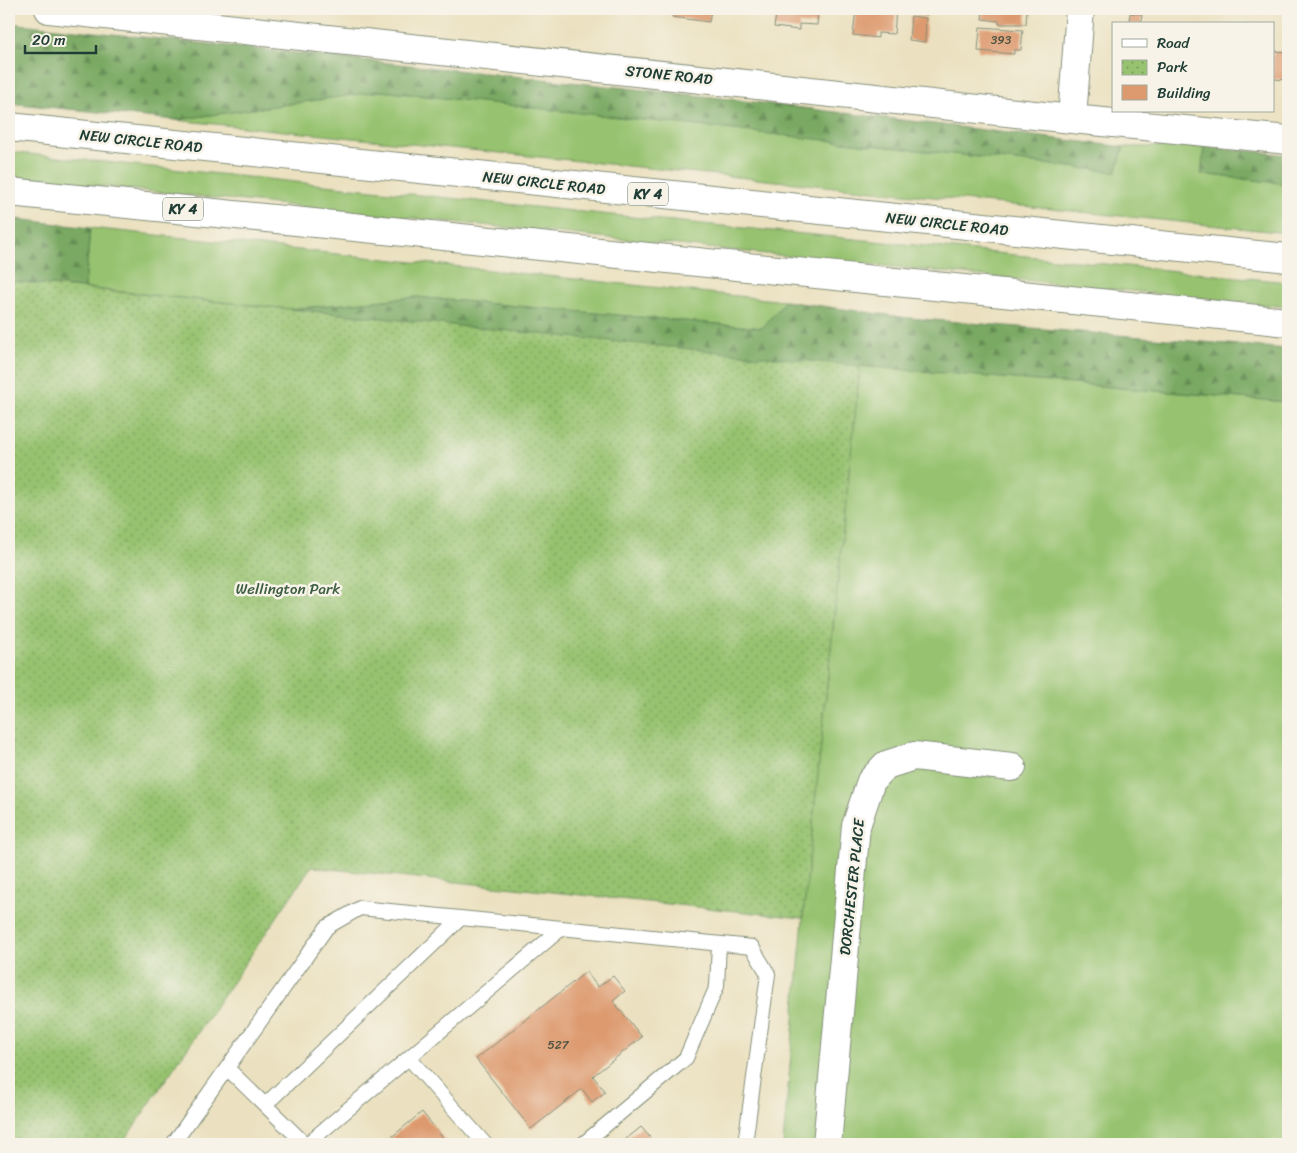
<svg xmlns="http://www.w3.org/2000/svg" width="1297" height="1153" font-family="Sriracha,sans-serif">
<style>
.grass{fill:#97c370;stroke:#5b8052}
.forest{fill:url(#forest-firs);stroke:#4c734b}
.park{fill:url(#park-dots);stroke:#5b8052}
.building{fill:#dd9a6e}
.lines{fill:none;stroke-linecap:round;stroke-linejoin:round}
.lane-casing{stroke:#858f7a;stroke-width:16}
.street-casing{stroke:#858f7a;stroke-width:30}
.highway-casing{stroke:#858f7a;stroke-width:30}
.lane{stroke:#fff;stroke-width:14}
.street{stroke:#fff;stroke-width:28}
.highway{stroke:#fff;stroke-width:28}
.labels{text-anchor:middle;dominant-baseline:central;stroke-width:5;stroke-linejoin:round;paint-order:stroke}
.number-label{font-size:12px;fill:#4e5442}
.shield{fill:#f7f3e8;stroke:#60746a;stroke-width:1}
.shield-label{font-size:14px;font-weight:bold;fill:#1f3d34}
.street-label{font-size:15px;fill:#1f3d34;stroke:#f7f3e8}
.park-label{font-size:15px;fill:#3d5e43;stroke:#f7f3e8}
</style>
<defs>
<pattern id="forest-firs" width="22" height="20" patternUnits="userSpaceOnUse" patternTransform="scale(1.25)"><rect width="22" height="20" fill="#79a962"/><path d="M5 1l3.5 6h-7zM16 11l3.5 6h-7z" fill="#638b52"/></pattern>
<pattern id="park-dots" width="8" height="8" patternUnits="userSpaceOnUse" patternTransform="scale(1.25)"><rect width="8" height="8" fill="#97c370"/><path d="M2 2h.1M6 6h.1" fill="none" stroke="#7ba05d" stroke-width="1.8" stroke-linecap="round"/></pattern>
</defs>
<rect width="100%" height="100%" fill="#f7f3e8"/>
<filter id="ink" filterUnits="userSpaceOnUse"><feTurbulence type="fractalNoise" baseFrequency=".02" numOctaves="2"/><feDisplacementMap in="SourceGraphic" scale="10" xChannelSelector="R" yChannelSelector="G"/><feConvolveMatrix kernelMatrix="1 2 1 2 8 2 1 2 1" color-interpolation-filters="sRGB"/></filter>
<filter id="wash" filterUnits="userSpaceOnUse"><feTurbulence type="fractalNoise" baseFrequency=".0096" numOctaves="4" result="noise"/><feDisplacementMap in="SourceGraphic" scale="20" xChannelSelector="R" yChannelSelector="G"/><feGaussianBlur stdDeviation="1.12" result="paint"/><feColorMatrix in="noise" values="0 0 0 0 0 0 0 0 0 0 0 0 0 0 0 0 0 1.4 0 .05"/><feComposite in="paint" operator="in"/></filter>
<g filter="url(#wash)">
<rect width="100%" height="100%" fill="#ebe1c0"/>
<path class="grass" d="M381 91 1116 172 1124 147 1204 146 1202 174 1288 184V233L175 120Z
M9 152 602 214 1288 282V307L9 177Z
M90 228 785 301 763 328 416 297 291 309 85 288Z
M860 366 1288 402V1144H783L803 918Z"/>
<path class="forest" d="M9 23 712 97 1124 147 1116 172 381 91 175 120 9 103Z
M1204 146 1288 155V184L1201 174Z
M9 218 90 228 85 288 9 281Z
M416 297 762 328 785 301 909 318 1288 349V402L860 366 291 309Z"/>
<path class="park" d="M9 281 860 366 803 918 311 867 122 1144H9Z"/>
<g id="blocks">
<path class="building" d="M613 9H644L643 14Z
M673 9H711L709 22 672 17Z
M777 9H818L817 25 799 24V30L774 27Z
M856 9H896L894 34 878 33V38L853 35Z
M917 9H928L927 15 917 14Z
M983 9H1027L1026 24H999V21L982 19Z
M1130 13 1142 14 1141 24H1129Z
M911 16 926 18 925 42 909 40Z
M980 27 1023 30 1021 50H1014V54L978 51Z
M1273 51 1288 52V80L1273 79Z
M586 972 598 987 613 976 625 991 613 1001 642 1037 593 1076 605 1092 592 1102 582 1089 531 1129 476 1059Z
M422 1112 448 1144H383Z
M641 1127 656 1144H620Z"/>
</g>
</g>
<g filter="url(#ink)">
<use href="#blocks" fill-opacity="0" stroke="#858f7a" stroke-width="1"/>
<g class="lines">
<g class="lane-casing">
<path id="lane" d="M409 1058 485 1144
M227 1068 305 1144
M265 1105 461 918
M173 1144 327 927 360 908 752 947 768 974 745 1144
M307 1144 562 928
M583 1144 686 1058 717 986 719 944"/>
</g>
<g class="street-casing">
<path id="street" d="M49 9 1072 119 1288 140
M1072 119 1080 9
M827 1144 856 826 871 781 886 765 914 756 1012 767"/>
</g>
<g class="highway-casing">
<path id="highway" d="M9 127 1288 258
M9 192 1288 322"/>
</g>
<use href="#lane" class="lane"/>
<use href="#street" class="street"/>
<use href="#highway" class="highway"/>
</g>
</g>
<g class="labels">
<g class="number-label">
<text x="1001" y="40">393</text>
<text x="558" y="1045">527</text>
</g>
<g class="shield">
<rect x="628" y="182.5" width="40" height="23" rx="4"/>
<rect x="163" y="197.5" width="40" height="23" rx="4"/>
</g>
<g class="shield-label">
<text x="648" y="194">KY 4</text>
<text x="183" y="209">KY 4</text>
</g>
<g class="street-label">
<text transform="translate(669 75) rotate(6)">STONE ROAD</text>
<text transform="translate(141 141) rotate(6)">NEW CIRCLE ROAD</text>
<text transform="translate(544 183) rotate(6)">NEW CIRCLE ROAD</text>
<text transform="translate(947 224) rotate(6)">NEW CIRCLE ROAD</text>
<text transform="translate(852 887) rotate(-84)">DORCHESTER PLACE</text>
</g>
<g class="park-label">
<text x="288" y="589">Wellington Park</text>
</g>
</g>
<rect width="1297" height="1153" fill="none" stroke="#f7f3e8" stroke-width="30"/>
<rect x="1112" y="22" width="162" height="90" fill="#f7f3e8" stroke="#a1aaa0"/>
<rect x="1122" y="39" width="25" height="8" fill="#ffffff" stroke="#a1aaa0"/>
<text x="1157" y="48" font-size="15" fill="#1f3d34">Road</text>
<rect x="1122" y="60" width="25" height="15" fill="url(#park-dots)" stroke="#a1aaa0"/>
<text x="1157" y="72" font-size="15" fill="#1f3d34">Park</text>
<rect x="1122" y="85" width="25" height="15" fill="#dd9a6e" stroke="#a1aaa0"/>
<text x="1157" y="98" font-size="15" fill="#1f3d34">Building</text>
<path d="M25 45v8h71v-8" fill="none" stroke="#1f3d34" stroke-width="2.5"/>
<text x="32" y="45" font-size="15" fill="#1f3d34" stroke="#f7f3e8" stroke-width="4" paint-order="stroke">20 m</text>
</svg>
